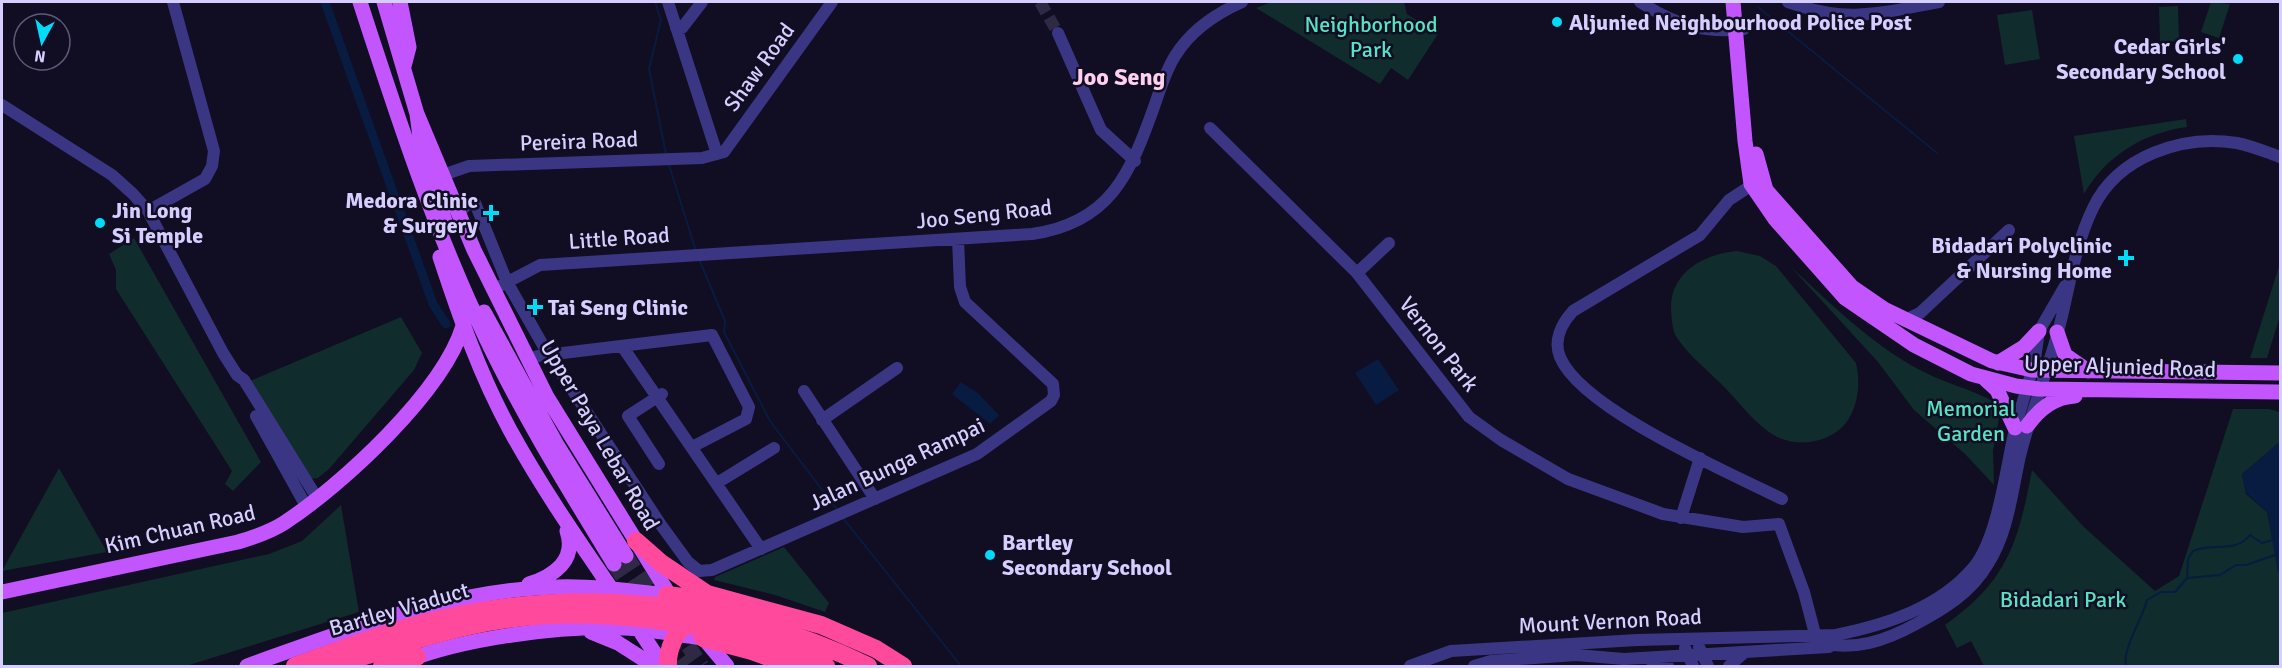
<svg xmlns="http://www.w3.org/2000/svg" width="2282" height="668" font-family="Signika,sans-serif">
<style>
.green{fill:#102c2c}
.water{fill:#081b40}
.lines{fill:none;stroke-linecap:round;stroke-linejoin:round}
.stream{stroke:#081b40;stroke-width:2}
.canal{stroke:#081b40;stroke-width:9}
.minor-tunnel{stroke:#2e2a43;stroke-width:12;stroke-dasharray:12 6;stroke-linecap:butt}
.major-tunnel{stroke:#2e2a43;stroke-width:15;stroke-dasharray:15 8;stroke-linecap:butt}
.minor{stroke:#3b3683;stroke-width:12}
.major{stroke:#c355ff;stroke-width:15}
.highway{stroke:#ff499c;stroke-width:18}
.highway-bridge{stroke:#ff499c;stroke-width:18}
.poi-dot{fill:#00dbf9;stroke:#110d22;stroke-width:2}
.labels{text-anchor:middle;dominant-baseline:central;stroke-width:5;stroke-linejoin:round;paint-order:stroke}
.poi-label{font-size:22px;font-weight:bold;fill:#d5ceff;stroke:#110d22;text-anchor:start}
.park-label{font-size:22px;fill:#57e3c3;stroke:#110d22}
.street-label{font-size:22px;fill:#d5ceff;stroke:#110d22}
.neighbourhood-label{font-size:24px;font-weight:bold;fill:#ffd0ed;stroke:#110d22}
</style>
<rect width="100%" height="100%" fill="#110d22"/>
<path class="green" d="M1271 2H1404L1407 14 1438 34 1408 80 1391 68 1380 84 1256 8Z
M2211 2 2230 4 2219 38 2201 32Z
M2178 6 2179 41 2160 42 2159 7Z
M2032 10 2040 59 2005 65 1997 15Z
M2186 119 2187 127C2143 133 2106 156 2084 194L2074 136Z
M134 238 261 462 233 491 225 484 232 471 116 289V270L109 254Z
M1737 251 1760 256 1776 266 1856 363C1861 384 1858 408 1845 424 1831 441 1803 447 1782 439 1761 431 1743 407 1728 391 1712 374 1690 357 1677 338 1672 330 1672 320 1671 311 1669 273 1703 254 1737 251Z
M2280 263V316L2267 358H2250Z
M1790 266C1830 303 1871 344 1920 370 1944 383 1972 389 1996 403L1999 419 1993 451 1994 485 1965 454 1914 410 1878 362Z
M401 317 422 353 414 370 329 469 318 478 311 479 250 381Z
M2233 409H2269L2280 412V443L2242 474 2246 494 2267 512 2280 574V666H1984L1971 641 1957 648 1945 625C2008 580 2018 543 2032 470L2084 527 2155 591 2179 576Z
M59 468 107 552 2 571Z
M341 505 359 612 186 666H2V613L269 554 302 541Z
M784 547 829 603 825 612 775 595 714 580 715 577Z"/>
<path class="water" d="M1378 359 1399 390 1376 405 1355 373Z
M961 382 979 394 999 415 990 424 952 394Z
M2278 443H2280V575L2278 572 2267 512 2246 493 2242 474Z"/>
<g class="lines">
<path class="stream" d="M655 2 661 20 649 69 666 154
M1758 7 1937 153
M669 165 696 251
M699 259 725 321 724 332 770 421 838 511
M843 518 961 666
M2187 578 2188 559 2193 551C2212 543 2237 553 2250 535L2262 543 2273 540
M2126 666C2122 649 2142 620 2147 600L2161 592H2175L2187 578 2220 575 2236 565H2246L2275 555"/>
<path class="canal" d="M325 2 433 304 446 324"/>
<path class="minor-tunnel" d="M1040 2 1058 33"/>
<path class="major-tunnel" d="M626 556 656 600
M614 564 637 598
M675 627 702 666
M667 640 686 666"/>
<path class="minor" d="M668 2 717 154
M1640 2C1674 24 1704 34 1744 29
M1788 2C1848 24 1879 13 1939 2
M676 28H682L702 2
M1058 33 1101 130 1135 161
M2 105 112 175 133 194 148 211 223 353 237 375 244 380 317 498
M1210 128 1357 273 1469 417 1501 440 1568 479 1663 514 1743 527 1779 524 1804 592 1815 634 1820 643C1855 651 1885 641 1916 624 1944 609 1971 593 1988 564 2008 533 2012 492 2020 456 2032 407 2052 361 2063 312 2071 277 2077 241 2093 208 2118 156 2183 134 2237 143 2252 146 2266 152 2280 157
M443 175 469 166 702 158 724 152 832 2
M1758 181 1729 200 1700 235 1573 311C1562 323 1553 340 1560 357 1581 409 1730 473 1782 499
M148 211 205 179 212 166 214 151 173 2
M459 212 467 205 475 203 507 282 544 347 661 525 688 562 699 571 712 570 977 454 1051 401 1054 395 1053 384 965 302 960 287 958 239
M1357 273 1389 243
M500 286 540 265 1032 234C1110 223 1130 174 1154 107 1160 90 1165 72 1175 56 1191 30 1215 14 1242 2
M1905 320 1920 313 2009 230
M622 346 761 549
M528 359 538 356 712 335 749 407 746 419 692 447
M804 391 875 499
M256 416 306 506
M822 420 897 368
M659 464 628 416 662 394
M717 483 774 448
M1681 518 1700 458
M1699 647 1708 666
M1685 648 1693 666
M1649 659 1668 666
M1410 666 1451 651 1637 640 1836 635C1885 625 1939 608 1973 568 1998 539 2006 467 2015 429 2021 406 2029 383 2035 359L2039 331 2065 286
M1474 666 1491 661 1576 655 1624 659 1829 647
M1729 666 1745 652"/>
<path class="major" d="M360 2C397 116 434 230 486 338 523 416 569 490 614 564
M384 2 417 114 422 152 447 227
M400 2 409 47 404 66
M1733 2 1745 141 1751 184 1775 219 1845 298 1914 345 1971 374 2016 386 2039 389 2280 392
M417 114 474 250 547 397 675 604
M1756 154 1766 190 1852 287 1884 309 1992 361 2032 370 2280 373
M440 257C459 315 480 375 510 430 555 512 612 587 663 666
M484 312 557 445 626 556
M2057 332 2065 355 2088 371
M1998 363 2024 347 2039 331
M1985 379 1997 390 2015 428
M2027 426C2039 409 2054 397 2075 396
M529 584C554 576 577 560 567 531
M2 592 238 542C255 537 270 532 284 523 342 485 443 392 463 326
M591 632 618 643 654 666
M700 634 727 666
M406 661C465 638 561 625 625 628 651 629 677 635 703 638
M247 666C347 630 451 589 558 587 595 586 631 591 667 595"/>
<path class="highway" d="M636 541 661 563 707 594 821 625 876 649 903 666
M667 595 713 601
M703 638 752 651 792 666
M382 666 417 657
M668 666C667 648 677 627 694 618"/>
<path class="highway-bridge" d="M295 666C338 651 380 634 424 623 572 585 731 599 868 666
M334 666C378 652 423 636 469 626 584 600 718 621 826 666"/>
</g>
<g class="poi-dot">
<circle cx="1557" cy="22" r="6"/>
<circle cx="2238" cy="59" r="6"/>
<path d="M488 204h6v6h6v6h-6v6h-6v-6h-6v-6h6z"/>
<circle cx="100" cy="223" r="6"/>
<path d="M2123 249h6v6h6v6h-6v6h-6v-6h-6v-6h6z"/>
<path d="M532 298h6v6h6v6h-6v6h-6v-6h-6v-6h6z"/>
<circle cx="990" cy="555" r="6"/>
</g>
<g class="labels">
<g class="poi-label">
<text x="1569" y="22">Aljunied Neighbourhood Police Post</text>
<text x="2226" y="46" text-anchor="end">Cedar Girls'<tspan x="2226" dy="25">Secondary School</tspan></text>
<text x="478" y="200" text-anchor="end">Medora Clinic<tspan x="478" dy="25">&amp; Surgery</tspan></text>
<text x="112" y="210">Jin Long<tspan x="112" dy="25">Si Temple</tspan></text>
<text x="2112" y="245" text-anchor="end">Bidadari Polyclinic<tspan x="2112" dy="25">&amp; Nursing Home</tspan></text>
<text x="548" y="307">Tai Seng Clinic</text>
<text x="1002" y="542">Bartley<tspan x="1002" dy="25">Secondary School</tspan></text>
</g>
<g class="park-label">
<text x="1371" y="24">Neighborhood<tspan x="1371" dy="25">Park</tspan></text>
<text x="1971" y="408">Memorial<tspan x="1971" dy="25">Garden</tspan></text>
<text x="2063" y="599">Bidadari Park</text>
</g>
<g class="street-label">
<text transform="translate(759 67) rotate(-54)">Shaw Road</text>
<text transform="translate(579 141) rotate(-2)">Pereira Road</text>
<text transform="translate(984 214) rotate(-6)">Joo Seng Road</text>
<text transform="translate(619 238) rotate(-4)">Little Road</text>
<text transform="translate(1439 344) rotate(52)">Vernon Park</text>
<text transform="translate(2120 366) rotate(2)">Upper Aljunied Road</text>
<text transform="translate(600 435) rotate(60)">Upper Paya Lebar Road</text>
<text transform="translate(897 464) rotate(-25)">Jalan Bunga Rampai</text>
<text transform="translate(180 529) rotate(-13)">Kim Chuan Road</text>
<text transform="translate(399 609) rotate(-16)">Bartley Viaduct</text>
<text transform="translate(1610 621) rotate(-3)">Mount Vernon Road</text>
</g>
<g class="neighbourhood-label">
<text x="1119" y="77">Joo Seng</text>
</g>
</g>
<rect width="2282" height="668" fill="none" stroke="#d5ceff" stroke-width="6"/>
<g transform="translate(42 42) rotate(188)"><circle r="28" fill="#110d22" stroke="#5f5a7a" stroke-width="1.5"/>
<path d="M0-4.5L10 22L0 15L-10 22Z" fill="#00dbf9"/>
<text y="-9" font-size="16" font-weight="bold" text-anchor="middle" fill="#d5ceff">N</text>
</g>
</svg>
